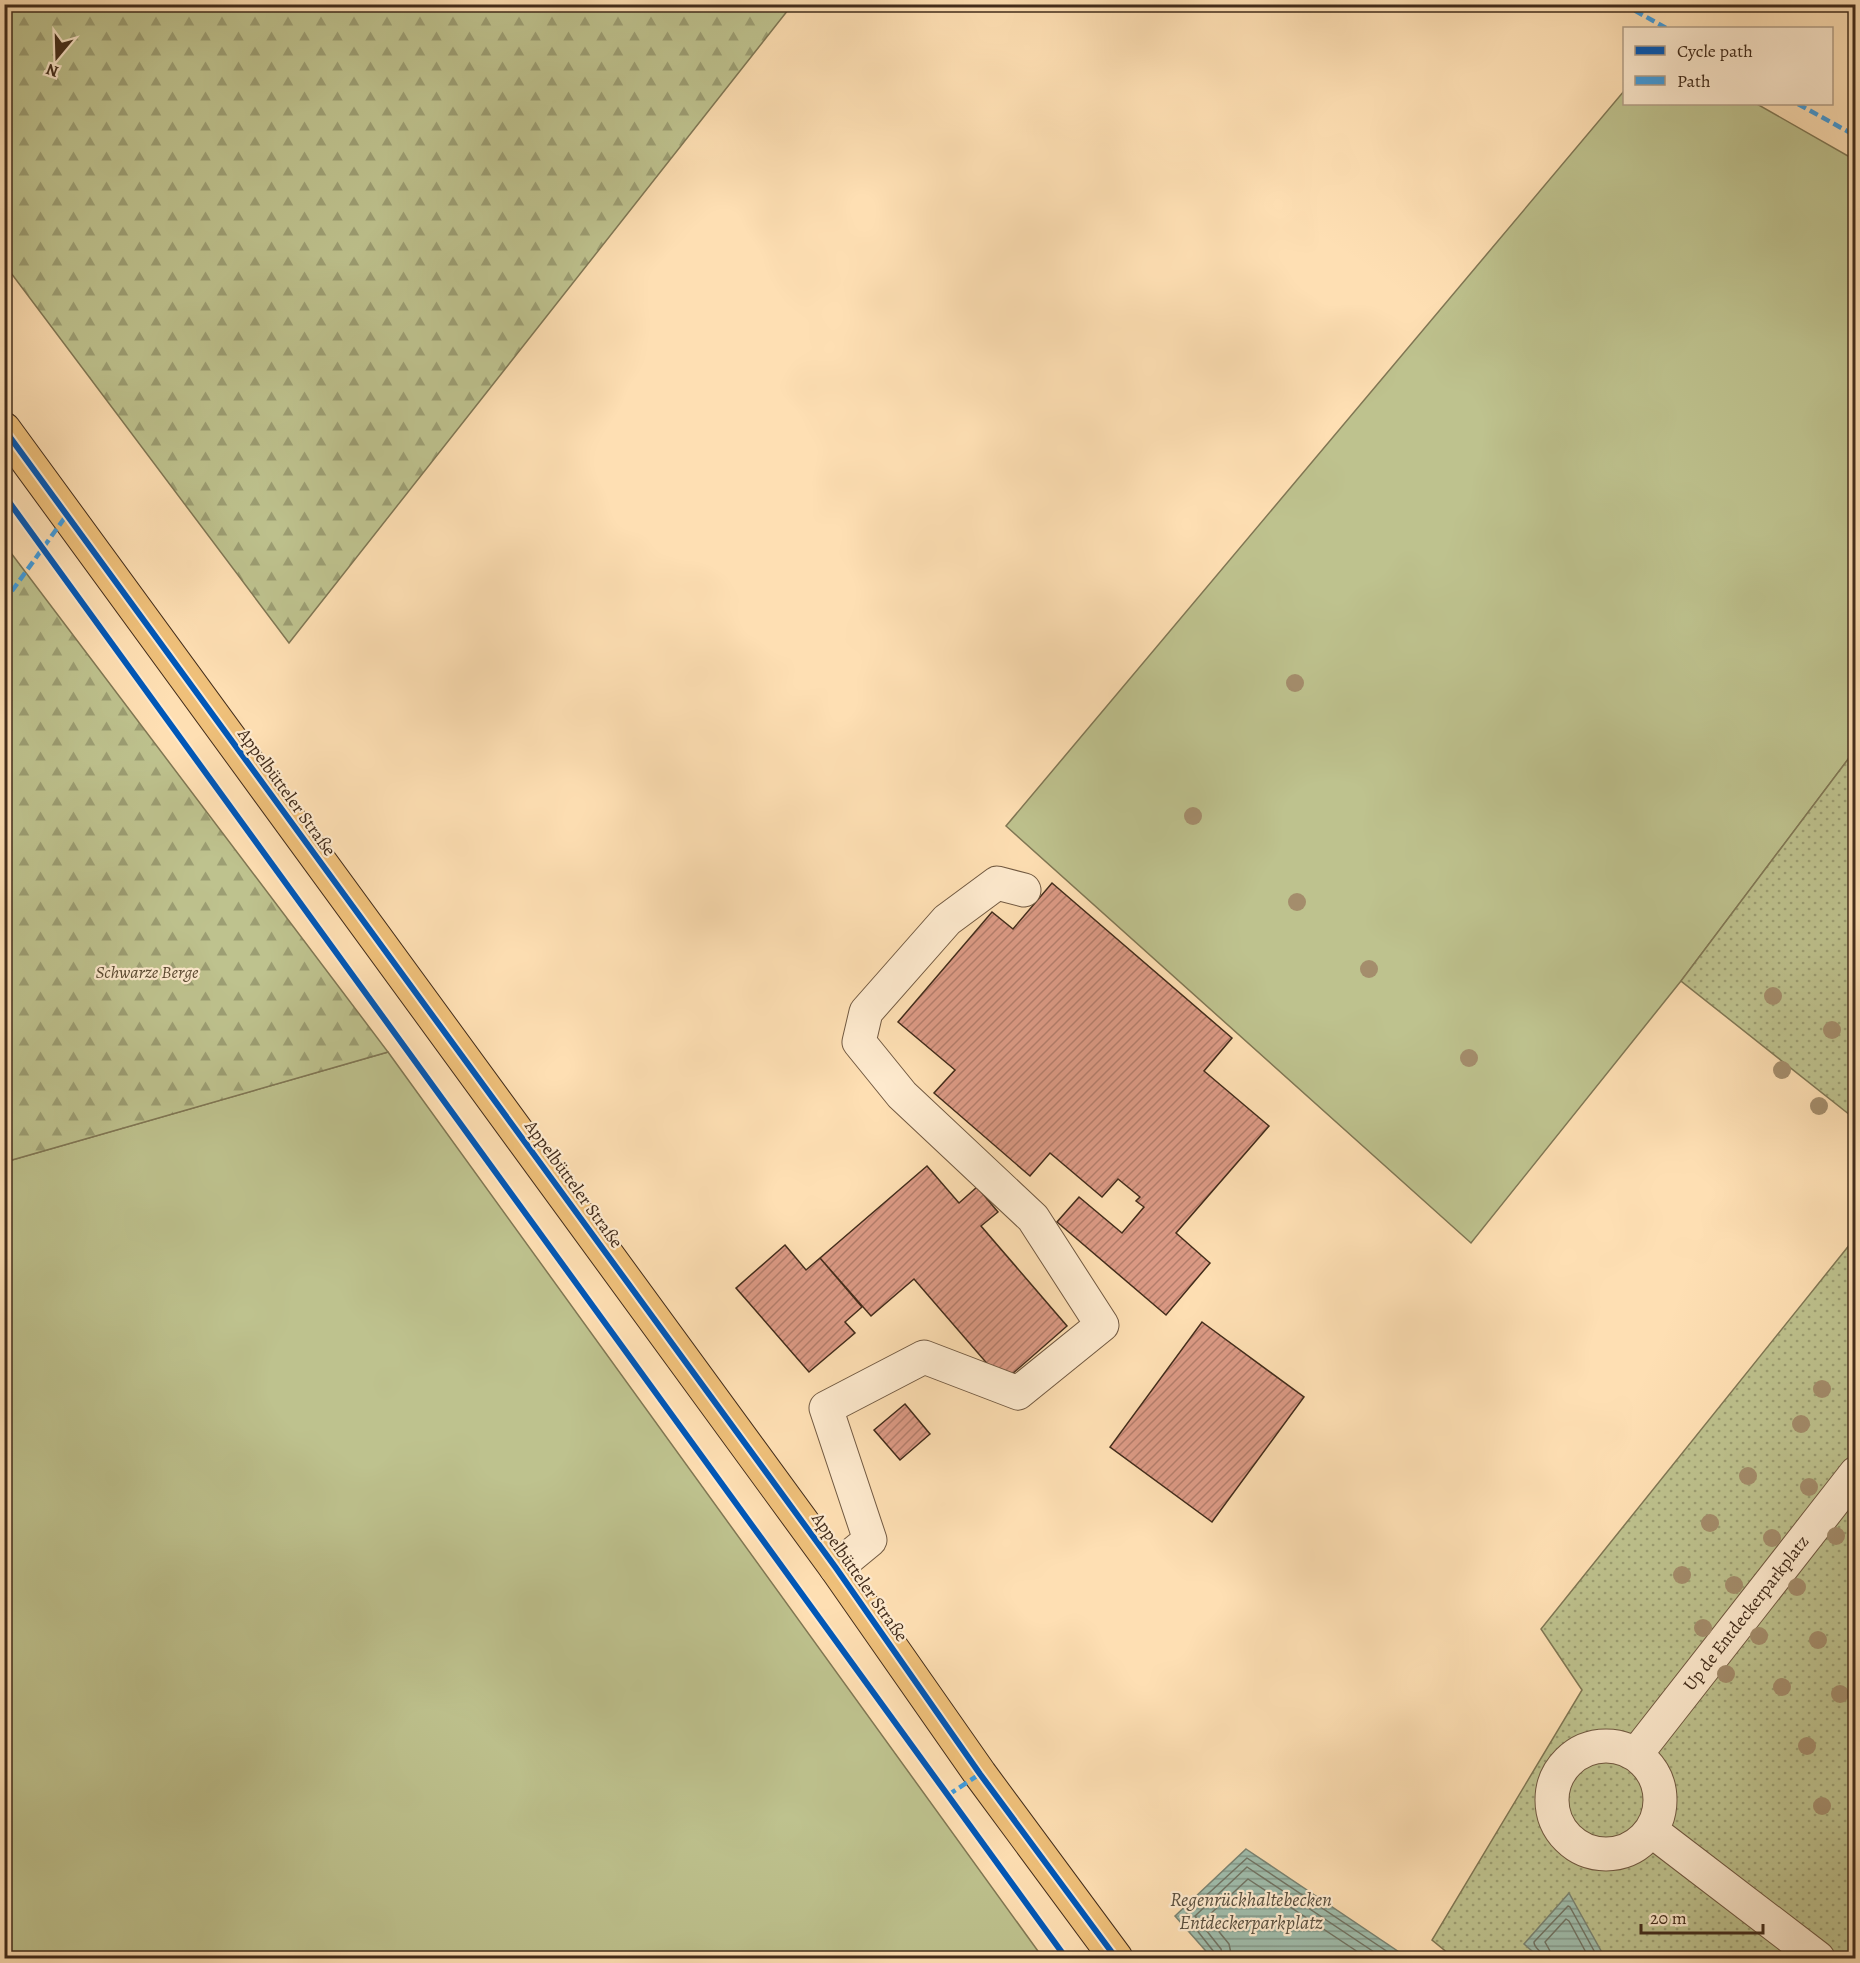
<svg xmlns="http://www.w3.org/2000/svg" width="1860" height="1963" font-family="Alegreya,serif">
<style>
.grass{fill:#bec28e;stroke:#807754;stroke-width:1.5}
.forest{fill:url(#forest-firs);stroke:#807754;stroke-width:1.5}
.park{fill:url(#park-dots);stroke:#807754;stroke-width:1.5}
.water{fill:url(#water-rules);stroke:#7a8372;stroke-width:1.5}
.lines{fill:none;stroke-linecap:round;stroke-linejoin:round}
.shore{stroke:#717464;stroke-width:1.5}
.building{fill:url(#building-hatch);stroke:#422c1b;stroke-width:1.5}
.minor-casing{stroke:#715941;stroke-width:35}
.major-casing{stroke:#422c1b;stroke-width:35}
.minor{stroke:#feeace;stroke-width:33}
.major{stroke:#efc07a;stroke-width:33}
.quiet{stroke:#3f9cdf;stroke-width:4.5;stroke-dasharray:9 4.5;stroke-linecap:butt}
.cycleway-casing{stroke:#feeace;stroke-width:10}
.cycleway{stroke:#0057b8;stroke-width:6}
.tree{fill:#a48d6c}
.labels{text-anchor:middle;dominant-baseline:central;stroke-width:4.5;stroke-linejoin:round;paint-order:stroke}
.street-label{font-size:18px;fill:#422c1b;stroke:#feeace}
.park-label{font-size:18px;font-style:italic;fill:#5b4a32;stroke:#feeace}
.water-label{font-size:20px;font-style:italic;fill:#5a503f;stroke:#feeace}
</style>
<defs>
<pattern id="forest-firs" width="22" height="20" patternUnits="userSpaceOnUse" patternTransform="scale(1.5)"><rect width="22" height="20" fill="#bec28e"/><path d="M5 1l3.5 6h-7zM16 11l3.5 6h-7z" fill="#9c9e73"/></pattern>
<pattern id="park-dots" width="8" height="8" patternUnits="userSpaceOnUse" patternTransform="scale(1.5)"><rect width="8" height="8" fill="#bec28e"/><path d="M2 2h.1M6 6h.1" fill="none" stroke="#9c9e73" stroke-width="1.8" stroke-linecap="round"/></pattern>
<pattern id="water-rules" width="6" height="5" patternUnits="userSpaceOnUse" patternTransform="scale(1.5)"><rect width="6" height="5" fill="#a0bdac"/><path d="M0 2.5h6" fill="none" stroke="#849a8b"/></pattern>
<pattern id="building-hatch" width="6" height="6" patternUnits="userSpaceOnUse" patternTransform="scale(1.5)"><rect width="6" height="6" fill="#dc9a85"/><path d="M-1 1l2-2M0 6l6-6M5 7l2-2" fill="none" stroke="#b47e6c"/></pattern>
</defs>
<rect width="100%" height="100%" fill="#fedfb3"/>
<filter id="stains"><feTurbulence type="fractalNoise" baseFrequency=".00333" numOctaves="4"/><feColorMatrix values="0 0 0 0 .2 0 0 0 0 .09 0 0 0 0 .02 0 0 0 .5 -.17"/></filter>
<radialGradient id="worn" r=".72"><stop offset=".6" stop-color="#630" stop-opacity="0"/><stop offset="1" stop-color="#630" stop-opacity=".3"/></radialGradient>
<path class="grass" d="M1624 91V104H1757L1855 160V750L1681 981 1471 1243 1006 826Z
M388 1052 1043 1958H5V1162Z"/>
<path class="forest" d="M5 4H792V5L289 643 5 265Z
M4 545H5L388 1052 5 1162Z"/>
<path class="park" d="M1855 750V1119L1681 981Z
M1855 1238V1958H1454L1432 1940 1582 1690 1541 1629Z"/>
<path class="water" d="M1246 1849 1408 1958H1212L1175 1916Z
M1569 1893 1605 1958H1540L1524 1944Z"/>
<g class="lines">
<path class="shore" d="M1216 1958 1214 1952 1185 1915 1247 1858 1397 1958
M1223 1958 1221 1949 1195 1916 1247 1867 1383 1958
M1232 1958 1229 1944 1207 1917 1248 1879 1367 1958
M1543 1958C1543 1951 1534 1949 1534 1942L1568 1906 1570 1907 1598 1958
M1551 1958 1550 1951 1545 1942 1566 1919 1569 1921 1589 1958"/>
</g>
<path class="building" d="M1052 883 1232 1038 1204 1071 1269 1126 1176 1233 1210 1263 1166 1315 1057 1222 1079 1197 1122 1233 1144 1207 1136 1201 1140 1197 1118 1179 1102 1197 1050 1153 1030 1176 934 1093 955 1070 898 1022 992 912 1013 929Z
M927 1166 959 1203 977 1187 998 1212 981 1226 1067 1326 1003 1382 914 1279 871 1316 820 1258Z
M785 1245 806 1270 820 1258 862 1307 845 1322 855 1333 809 1372 736 1288Z
M1202 1322 1304 1397 1212 1522 1110 1447Z
M905 1404 930 1434 900 1460 874 1430Z"/>
<g class="lines">
<g class="minor-casing">
<path id="minor" d="M836 1568 870 1540 826 1408 924 1357 1018 1393 1102 1325 1033 1218 902 1095 859 1042 866 1012 947 920 997 883 1024 890
M1552 1800a54 54 0 1 1 108 0a54 54 0 1 1-108 0Z
M1637 1753 1856 1473
M1652 1831 1818 1958"/>
</g>
<g class="major-casing">
<path id="major" d="M4 429 836 1568 980 1774 1116 1958"/>
</g>
<use href="#minor" class="minor"/>
<use href="#major" class="major"/>
<path class="quiet" d="M1623 4 1666 28
M1798 104 1856 136
M4 602 66 516
M948 1795 980 1774"/>
<g class="cycleway-casing">
<path id="cycleway" d="M4 429 836 1568 980 1774 1116 1958
M4 495 1066 1958"/>
</g>
<use href="#cycleway" class="cycleway"/>
</g>
<g class="tree">
<circle cx="1295" cy="683" r="9"/>
<circle cx="1193" cy="816" r="9"/>
<circle cx="1297" cy="902" r="9"/>
<circle cx="1369" cy="969" r="9"/>
<circle cx="1773" cy="996" r="9"/>
<circle cx="1832" cy="1030" r="9"/>
<circle cx="1469" cy="1058" r="9"/>
<circle cx="1782" cy="1070" r="9"/>
<circle cx="1819" cy="1106" r="9"/>
<circle cx="1822" cy="1389" r="9"/>
<circle cx="1801" cy="1424" r="9"/>
<circle cx="1748" cy="1476" r="9"/>
<circle cx="1809" cy="1487" r="9"/>
<circle cx="1710" cy="1523" r="9"/>
<circle cx="1836" cy="1536" r="9"/>
<circle cx="1772" cy="1538" r="9"/>
<circle cx="1682" cy="1575" r="9"/>
<circle cx="1734" cy="1585" r="9"/>
<circle cx="1797" cy="1587" r="9"/>
<circle cx="1703" cy="1628" r="9"/>
<circle cx="1759" cy="1636" r="9"/>
<circle cx="1818" cy="1640" r="9"/>
<circle cx="1726" cy="1674" r="9"/>
<circle cx="1782" cy="1687" r="9"/>
<circle cx="1840" cy="1694" r="9"/>
<circle cx="1807" cy="1746" r="9"/>
<circle cx="1822" cy="1806" r="9"/>
</g>
<g class="labels">
<g class="street-label">
<text transform="translate(287 792) rotate(54)">Appelbütteler Straße</text>
<text transform="translate(574 1184) rotate(54)">Appelbütteler Straße</text>
<text transform="translate(860 1577) rotate(55)">Appelbütteler Straße</text>
<text transform="translate(1746 1613) rotate(-52)">Up de Entdeckerparkplatz</text>
</g>
<g class="park-label">
<text x="147" y="972">Schwarze Berge</text>
</g>
<g class="water-label">
<text x="1251" y="1899">Regenrückhaltebecken<tspan x="1251" dy="23">Entdeckerparkplatz</tspan></text>
</g>
</g>
<rect width="1860" height="1963" fill="none" stroke="#fedfb3" stroke-width="24"/>
<rect x="6" y="6" width="1848" height="1951" fill="none" stroke="#422c1b" stroke-width="3"/>
<rect x="12" y="12" width="1836" height="1939" fill="none" stroke="#422c1b" stroke-width="1.5"/>
<rect x="1623" y="27" width="210" height="78" fill="#feeace" stroke="#b39e86" stroke-width="1.5"/>
<rect x="1635" y="46" width="30" height="9" fill="#0057b8" stroke="#b39e86" stroke-width="1.5"/>
<text x="1677" y="57" font-size="18" fill="#422c1b">Cycle path</text>
<rect x="1635" y="76" width="30" height="9" fill="#3f9cdf" stroke="#b39e86" stroke-width="1.5"/>
<text x="1677" y="87" font-size="18" fill="#422c1b">Path</text>
<g transform="translate(57 57) rotate(199)" stroke="#feeace" stroke-width="4.5" paint-order="stroke">
<path d="M0-4.5L10 22L0 15L-10 22Z" fill="#422c1b"/>
<text y="-9" font-size="16" font-weight="bold" text-anchor="middle" fill="#422c1b">N</text>
</g>
<path d="M1641 1924v9h122v-9" fill="none" stroke="#422c1b" stroke-width="3"/>
<text x="1650" y="1924" font-size="18" fill="#422c1b" stroke="#feeace" stroke-width="4.5" paint-order="stroke">20 m</text>
<rect width="100%" height="100%" filter="url(#stains)"/>
<rect width="100%" height="100%" fill="url(#worn)"/>
</svg>
